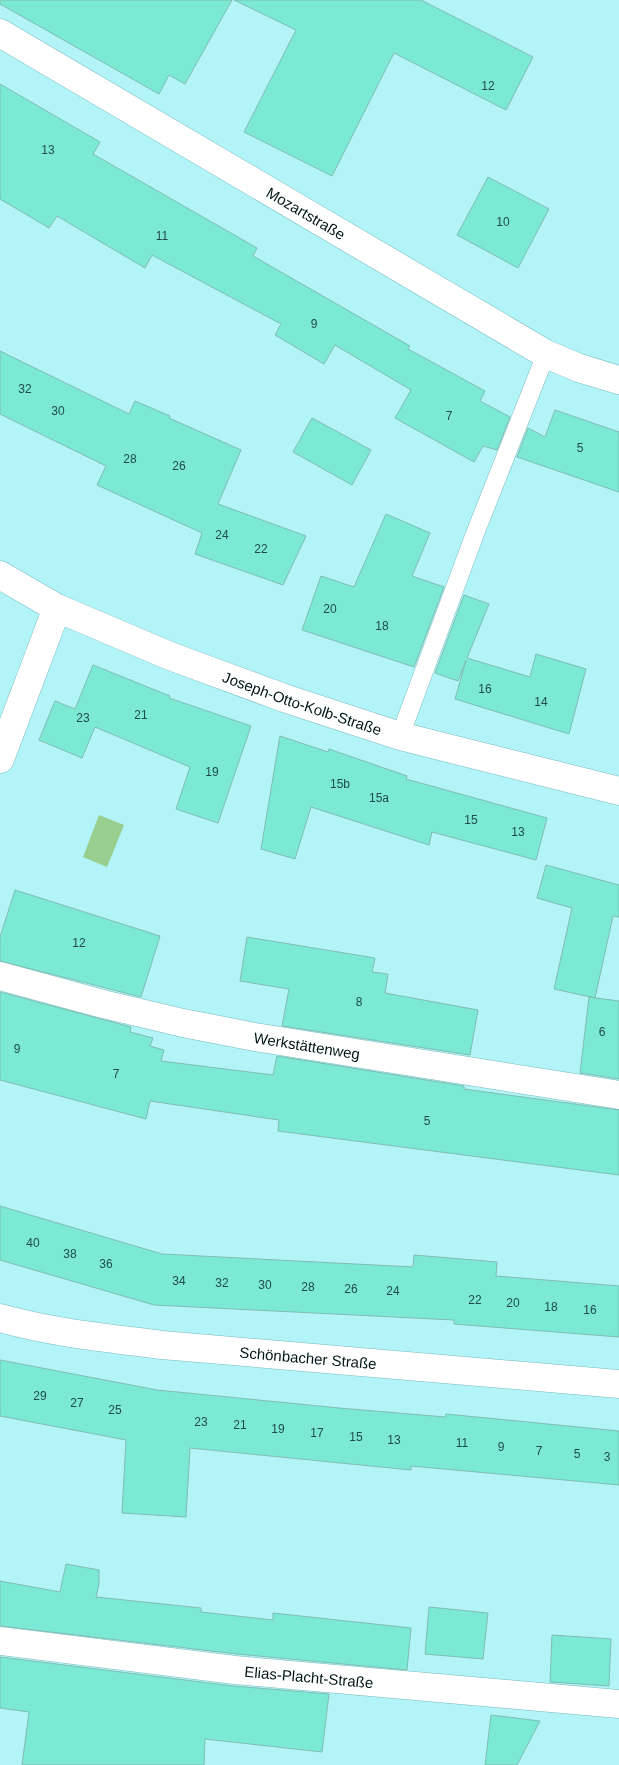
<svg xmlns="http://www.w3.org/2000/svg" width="619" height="1765" font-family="Arial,sans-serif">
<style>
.water{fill:#98ce8e}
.building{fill:#7ce9d5;stroke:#7fbdb0}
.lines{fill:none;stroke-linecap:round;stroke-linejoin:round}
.service-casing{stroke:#79babe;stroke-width:19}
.minor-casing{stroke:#79babe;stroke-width:29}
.service{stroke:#fff;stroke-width:18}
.minor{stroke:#fff;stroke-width:28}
.labels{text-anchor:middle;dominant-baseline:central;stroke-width:4;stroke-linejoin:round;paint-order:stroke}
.number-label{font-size:12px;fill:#1f4b47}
.street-label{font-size:15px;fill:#001618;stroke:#d5fcfe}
</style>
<rect width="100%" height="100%" fill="#b2f4f8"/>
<path class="water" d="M99 815 124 825 107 867 83 857Z"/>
<path class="building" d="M0 0H232L185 84 169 75 159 94 0 4Z
M234 0H421L533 57 506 110 394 53 332 176 244 132 296 30Z
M0 84 100 142 93 154 257 248 253 256 410 346 408 349 485 391 480 401 510 417 497 450 483 446 474 462 395 418 411 390 335 345 324 364 275 335 281 324 152 255 145 268 57 216 49 228 0 199Z
M488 177 549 209 518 268 457 235Z
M0 351 129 414 135 401 170 416 169 418 241 450 218 504 306 536 283 585 195 554 202 533 97 485 106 466 0 414Z
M555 410 619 432V492L517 457 528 428 545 437Z
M312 418 371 450 352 485 293 452Z
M386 514 430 533 412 576 444 587 414 667 302 630 321 576 354 587Z
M464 595 489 604 467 658 530 677 536 654 586 669 569 734 455 699 466 660 458 681 435 673Z
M93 665 170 696 169 698 251 726 218 823 176 809 190 767 95 727 82 758 39 740 55 701 75 709Z
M280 736 328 752 329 749 407 776 406 779 547 818 536 860 432 832 429 845 311 807 295 859 261 849Z
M546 865 619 885V917L613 916 595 998 554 989 572 908 537 898Z
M15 890 160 936 141 997 0 961V937Z
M247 937 375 958 372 972 388 974 385 993 478 1010 470 1055 282 1026 289 989 240 981Z
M0 992 131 1027 130 1032 153 1038 150 1046 164 1050 161 1061 273 1075 277 1056 464 1086V1089L619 1110V1175L278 1131 279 1120 150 1101 146 1119 0 1080Z
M589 997 619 1001V1079L580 1073Z
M0 1206 162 1254 413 1267 414 1255 497 1262 496 1276 619 1286V1337L454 1324V1320L154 1305 0 1260Z
M0 1360 157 1390 339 1408 445 1417 446 1414 619 1431V1485L411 1466V1470L190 1448 186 1517 122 1513 126 1440 0 1416Z
M66 1564 99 1570V1584L96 1597 201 1608V1612L273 1620V1613L411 1628 407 1670 237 1654 0 1626V1581L60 1592Z
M429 1607 488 1613 483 1659 425 1654Z
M552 1635 611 1639 609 1686 550 1682Z
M0 1657 233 1686 329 1694 322 1752 205 1739 204 1765H22L29 1712 0 1708Z
M491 1715 540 1721 517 1765H485Z"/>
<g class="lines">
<g class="service-casing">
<path id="service" d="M400 736 476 531 546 354"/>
</g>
<g class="minor-casing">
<g id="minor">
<path id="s1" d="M0 33 546 354 579 368 619 380"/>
<path id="s2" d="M0 575 57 608 170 656 284 698 400 736 619 791"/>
<path d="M0 759 57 608"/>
<path id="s3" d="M0 976 103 1004 183 1023 255 1037 619 1095"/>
<path id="s4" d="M0 1318C53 1333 108 1338 162 1345L619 1384"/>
<path id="s5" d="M0 1641 235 1670 619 1704"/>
</g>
</g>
<use href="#service" class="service"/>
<use href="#minor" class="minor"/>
</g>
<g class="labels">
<g class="number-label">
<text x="488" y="86">12</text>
<text x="48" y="150">13</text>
<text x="503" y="222">10</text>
<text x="162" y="236">11</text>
<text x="314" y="324">9</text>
<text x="25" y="389">32</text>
<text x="58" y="411">30</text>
<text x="449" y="416">7</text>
<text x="580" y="448">5</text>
<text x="130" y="459">28</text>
<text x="179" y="466">26</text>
<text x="222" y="535">24</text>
<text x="261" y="549">22</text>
<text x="330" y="609">20</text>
<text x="382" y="626">18</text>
<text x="485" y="689">16</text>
<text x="541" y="702">14</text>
<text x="141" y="715">21</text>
<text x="83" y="718">23</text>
<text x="212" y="772">19</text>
<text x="340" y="784">15b</text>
<text x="379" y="798">15a</text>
<text x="471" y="820">15</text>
<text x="518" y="832">13</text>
<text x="79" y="943">12</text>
<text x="359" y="1002">8</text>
<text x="602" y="1032">6</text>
<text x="17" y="1049">9</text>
<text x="116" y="1074">7</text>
<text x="427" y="1121">5</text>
<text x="33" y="1243">40</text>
<text x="70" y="1254">38</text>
<text x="106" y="1264">36</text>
<text x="179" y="1281">34</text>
<text x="222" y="1283">32</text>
<text x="265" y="1285">30</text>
<text x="308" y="1287">28</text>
<text x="351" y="1289">26</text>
<text x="393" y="1291">24</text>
<text x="475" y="1300">22</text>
<text x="513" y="1303">20</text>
<text x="551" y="1307">18</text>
<text x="590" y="1310">16</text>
<text x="40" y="1396">29</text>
<text x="77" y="1403">27</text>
<text x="115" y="1410">25</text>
<text x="201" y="1422">23</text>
<text x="240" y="1425">21</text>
<text x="278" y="1429">19</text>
<text x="317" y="1433">17</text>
<text x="356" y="1437">15</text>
<text x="394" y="1440">13</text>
<text x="462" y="1443">11</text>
<text x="501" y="1447">9</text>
<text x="539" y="1451">7</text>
<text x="577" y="1454">5</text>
<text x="607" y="1457">3</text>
</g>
<g class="street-label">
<text stroke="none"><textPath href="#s1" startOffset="355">Mozartstraße</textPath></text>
<text stroke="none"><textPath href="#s2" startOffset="329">Joseph-Otto-Kolb-Straße</textPath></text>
<text stroke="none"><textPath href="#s3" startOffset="315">Werkstättenweg</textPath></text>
<text stroke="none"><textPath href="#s4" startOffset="311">Schönbacher Straße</textPath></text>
<text stroke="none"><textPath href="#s5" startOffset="311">Elias-Placht-Straße</textPath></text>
</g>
</g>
</svg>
